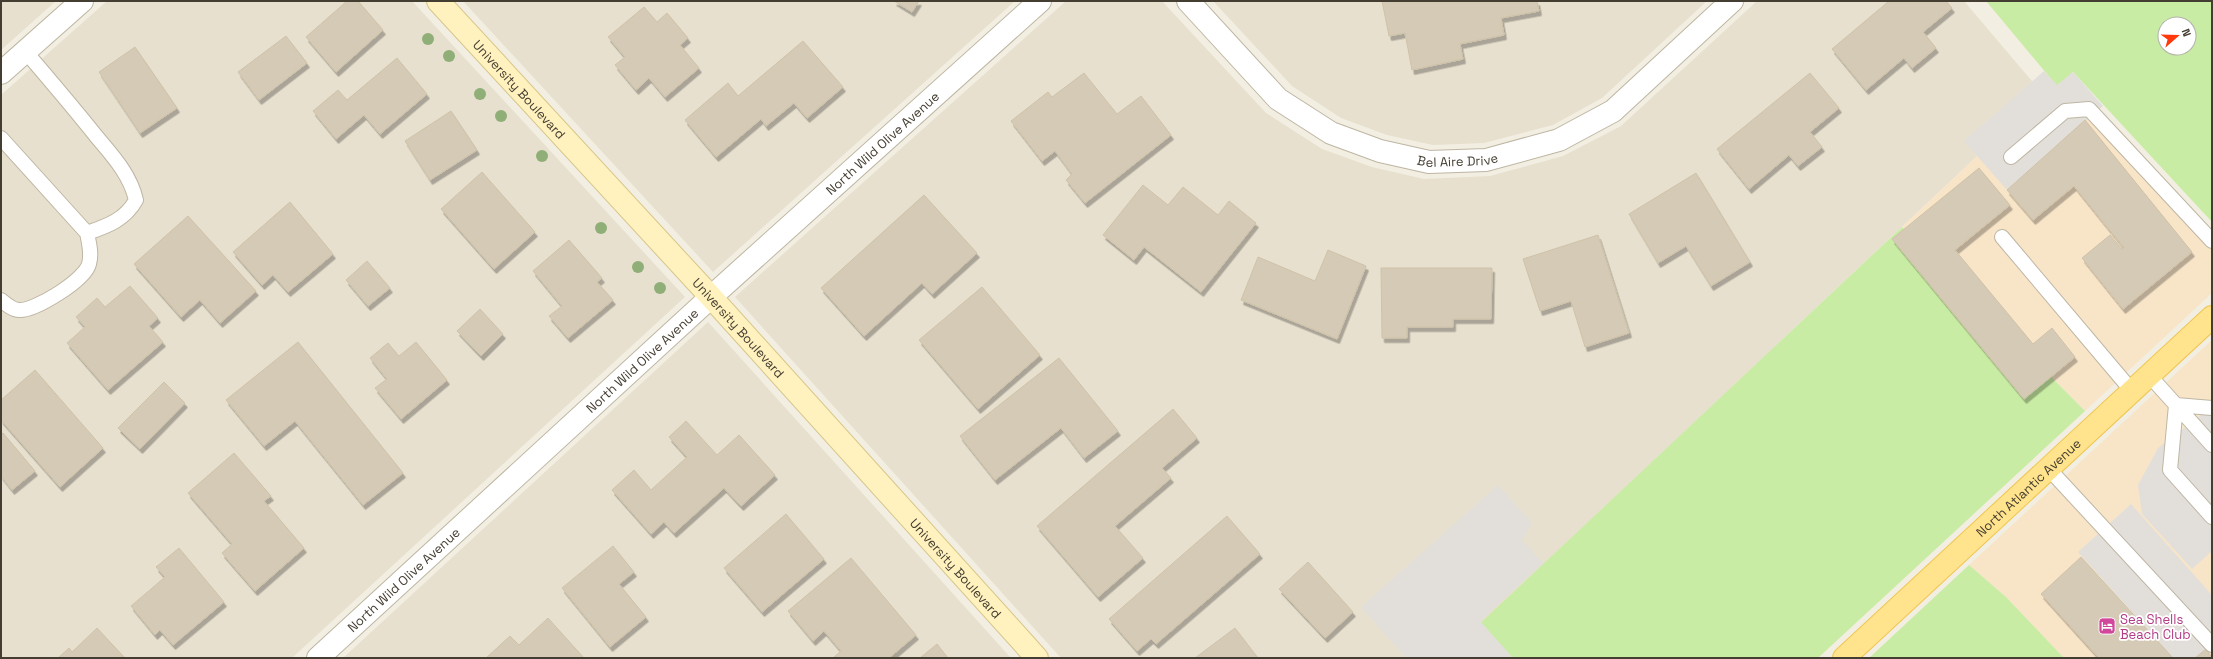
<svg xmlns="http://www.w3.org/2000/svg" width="2213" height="659" font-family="'Space Grotesk',sans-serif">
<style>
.residential{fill:#e7e0ce}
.commercial{fill:#f8e5c8}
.green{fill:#c9eca4;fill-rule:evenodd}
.parking{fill:#e2dfda}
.building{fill:#d4cab5;stroke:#d0c2a8;filter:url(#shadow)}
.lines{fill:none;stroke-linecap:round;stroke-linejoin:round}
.lane-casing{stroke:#beb6a3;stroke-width:16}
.street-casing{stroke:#beb6a3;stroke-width:24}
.secondary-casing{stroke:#d7c68b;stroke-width:24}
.primary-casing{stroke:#efc652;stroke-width:24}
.lane{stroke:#fff;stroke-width:14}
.street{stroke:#fff;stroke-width:22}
.secondary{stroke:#fff2be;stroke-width:22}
.primary{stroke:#ffe38d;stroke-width:22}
.tree{fill:#90ae77}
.labels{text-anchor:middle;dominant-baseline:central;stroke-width:3.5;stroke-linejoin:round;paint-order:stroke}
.street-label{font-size:13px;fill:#443d31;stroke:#fff}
.hotel-label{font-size:13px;fill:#b23c85;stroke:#fff;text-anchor:start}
</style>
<defs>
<filter id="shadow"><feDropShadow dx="2.5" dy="4.5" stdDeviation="0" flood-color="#0004"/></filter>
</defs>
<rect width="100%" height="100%" fill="#f2eee1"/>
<path class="residential" d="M1 1H56L1 50Z
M107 1H412L685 297 292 658H1V95Z
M463 1H1015L713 272Z
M1066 1H1162L1266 113 1322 149 1372 167 1424 179 1490 176 1563 156 1621 126 1757 1H1964L2043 94 1444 658H1061L735 297Z
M1213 1H1707L1602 98 1553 125 1484 143 1433 145 1387 135 1341 118 1292 86Z
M708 322 1011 658H343Z"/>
<path class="commercial" d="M2070 93 2212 238V293L2085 411 1902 227 2043 94Z
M2212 340V658H2064L2006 597 1969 565Z"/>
<path class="green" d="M1986 1H2212V222L2073 72 2057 86ZM2165 24H2189V48H2165Z
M1902 227 2085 411 1818 658H1500L1474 629Z
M1969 565 2006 597 2064 658H1869Z"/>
<path class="parking" d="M2044 71 2057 85 2073 72 2103 106 2007 190 1964 141Z
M2212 406V551L2192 569 2142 514 2138 485 2158 448Z
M1498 485 1532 523 1522 540 1543 563 1480 621 1513 658H1406L1361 607Z
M2131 504 2212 595V655L2206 649 2195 658H2173L2078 552Z"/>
<path class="building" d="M347 1H358L383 30 336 72 306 37Z
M894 1H919L912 12Z
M1382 1H1537L1539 11 1501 18 1504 35 1460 44 1463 59 1412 70 1405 33 1389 36Z
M1889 1H1946L1952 8 1923 32 1936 48 1912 68 1904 58 1866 90 1832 49Z
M644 7 657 22 667 13 688 38 680 45 699 68 665 97 649 78 636 90 615 65 625 57 608 37Z
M286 36 307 63 259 100 238 72Z
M803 41 843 87 807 118 794 103 766 126 761 119 716 157 685 120 728 83 738 96Z
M135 47 177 108 140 133 99 72Z
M397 58 427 94 380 134 364 115 336 139 313 111 338 90 347 100Z
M1084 73 1117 114 1141 96 1171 135 1085 203 1066 180 1072 174 1055 151 1042 161 1011 121 1048 92 1052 97Z
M1810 73 1839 108 1810 132 1822 147 1798 166 1789 155 1749 189 1717 149Z
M451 111 477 150 430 180 405 141Z
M2085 120 2192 252 2123 309 2082 258 2110 235 2122 249 2124 248 2074 186 2033 220 2007 190Z
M1979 168 2010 205 1955 250 2033 344 2052 328 2075 357 2024 399 1892 239Z
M482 172 535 232 494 269 441 209Z
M1696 173 1750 262 1711 286 1686 246 1658 263 1629 214Z
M1143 185 1168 205 1183 187 1218 215 1229 201 1256 223 1201 292 1144 247 1134 260 1103 235Z
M924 195 977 253 932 294 922 283 864 336 821 288Z
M290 202 333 254 288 292 273 275 262 285 233 252Z
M188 216 256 291 220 323 200 300 181 317 134 264Z
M1598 235 1629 333 1585 347 1571 301 1540 311 1523 259Z
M569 240 602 278 597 282 613 300 568 338 549 316 562 306 533 271Z
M1328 250 1366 266 1337 339 1241 300 1258 257 1315 281Z
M367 261 390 288 368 306 346 280Z
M1381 268H1492L1491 319H1453V327H1407V338H1382Z
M130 286 158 318 149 326 163 342 108 390 67 343 85 327 76 317 97 298 105 307Z
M982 287 1040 355 978 409 919 340Z
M480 309 503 334 481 356 457 331Z
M298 342 403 473 363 505 295 421 264 446 226 400Z
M416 342 447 380 401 419 375 388 387 379 370 358 388 343 399 356Z
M1059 358 1118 431 1084 458 1061 428 995 480 960 436Z
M35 370 103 448 60 487 1 420V400Z
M164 382 185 403 140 449 118 428Z
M1173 409 1197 438 1162 468 1171 478 1115 526 1143 558 1098 597 1037 526Z
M686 421 717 455 739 435 775 475 741 506 724 488 674 533 664 522 651 534 612 490 634 470 651 490 687 457 669 437Z
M3 433 35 471 12 490 1 476V435Z
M234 453 271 496 264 501 304 548 255 591 222 553 232 544 188 493Z
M786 514 824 559 762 612 724 568Z
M1227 516 1260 554 1156 644 1151 639 1137 651 1109 619Z
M613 546 634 572 619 584 646 617 610 647 562 588Z
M179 548 224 602 173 645 160 630 155 635 131 606 165 577 156 567Z
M2081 557 2173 658H2099L2041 594Z
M851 558 916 635 889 658H833L841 651 824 631 813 641 788 611Z
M1308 562 1353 612 1325 638 1279 589Z
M548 618 584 658H486L510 636 519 645Z
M97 628 125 658H58L69 648 72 652Z
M1235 628 1258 658H1195Z
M937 644 948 658H920Z
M2206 649 2212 658H2195Z"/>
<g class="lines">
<g class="lane-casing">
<path id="lane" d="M25 51C49 79 73 107 96 136 112 155 130 174 136 200 125 220 107 226 87 233
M1 138 87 233C89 243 92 254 89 264 85 280 35 311 19 310 13 310 6 304 1 300
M2011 157 2065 111 2089 109 2212 241
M2002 237 2132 391
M2149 375 2212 445
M2212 408 2176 405 2170 470 2212 517
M2048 468 2212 645"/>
</g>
<g class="street-casing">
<g id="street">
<path id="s1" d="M1188 1 1278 99 1331 133 1380 151 1429 162 1486 160 1559 140 1613 111 1732 1"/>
<path d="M1 73 82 1"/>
<path id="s2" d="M318 658 711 297 1040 1"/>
</g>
</g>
<g class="secondary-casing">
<g id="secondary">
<path id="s3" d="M438 1 711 297 1037 658"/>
</g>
</g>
<g class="primary-casing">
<g id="primary">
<path id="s4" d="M1844 658 2212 317"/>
</g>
</g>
<use href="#lane" class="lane"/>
<use href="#street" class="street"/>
<use href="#secondary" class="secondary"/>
<use href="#primary" class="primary"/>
</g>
<g class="tree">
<circle cx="428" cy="39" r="6"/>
<circle cx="449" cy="56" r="6"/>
<circle cx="480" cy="94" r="6"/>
<circle cx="501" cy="116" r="6"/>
<circle cx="542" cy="156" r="6"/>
<circle cx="601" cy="228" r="6"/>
<circle cx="638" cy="267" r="6"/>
<circle cx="660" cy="288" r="6"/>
</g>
<defs>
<g id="hotel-square" transform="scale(0.9)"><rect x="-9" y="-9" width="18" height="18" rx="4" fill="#d1479c" stroke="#fff"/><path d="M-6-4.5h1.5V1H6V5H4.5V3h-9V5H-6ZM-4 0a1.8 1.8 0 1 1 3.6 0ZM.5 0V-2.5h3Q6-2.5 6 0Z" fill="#fff"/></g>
</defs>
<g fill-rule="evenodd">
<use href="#hotel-square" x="2107" y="626"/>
</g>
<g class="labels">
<g class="street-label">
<text stroke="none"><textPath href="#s3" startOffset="120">University Boulevard</textPath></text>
<text stroke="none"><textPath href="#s2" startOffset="764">North Wild Olive Avenue</textPath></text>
<text stroke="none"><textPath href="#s1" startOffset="327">Bel Aire Drive</textPath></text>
<text stroke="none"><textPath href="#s3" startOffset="444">University Boulevard</textPath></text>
<text stroke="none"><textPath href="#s2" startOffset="440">North Wild Olive Avenue</textPath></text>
<text stroke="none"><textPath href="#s4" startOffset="251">North Atlantic Avenue</textPath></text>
<text stroke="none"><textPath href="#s3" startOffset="768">University Boulevard</textPath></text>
<text stroke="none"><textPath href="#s2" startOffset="116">North Wild Olive Avenue</textPath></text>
</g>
<g class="hotel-label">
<text x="2120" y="619">Sea Shells<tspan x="2120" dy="15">Beach Club</tspan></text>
</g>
</g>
<rect width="2213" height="659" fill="none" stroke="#443d31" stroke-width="4"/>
<g transform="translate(2177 36) rotate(70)"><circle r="19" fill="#ffffff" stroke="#b4b1ad"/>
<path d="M0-3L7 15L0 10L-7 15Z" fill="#ff390b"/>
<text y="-6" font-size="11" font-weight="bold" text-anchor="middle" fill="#443d31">N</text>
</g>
</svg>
